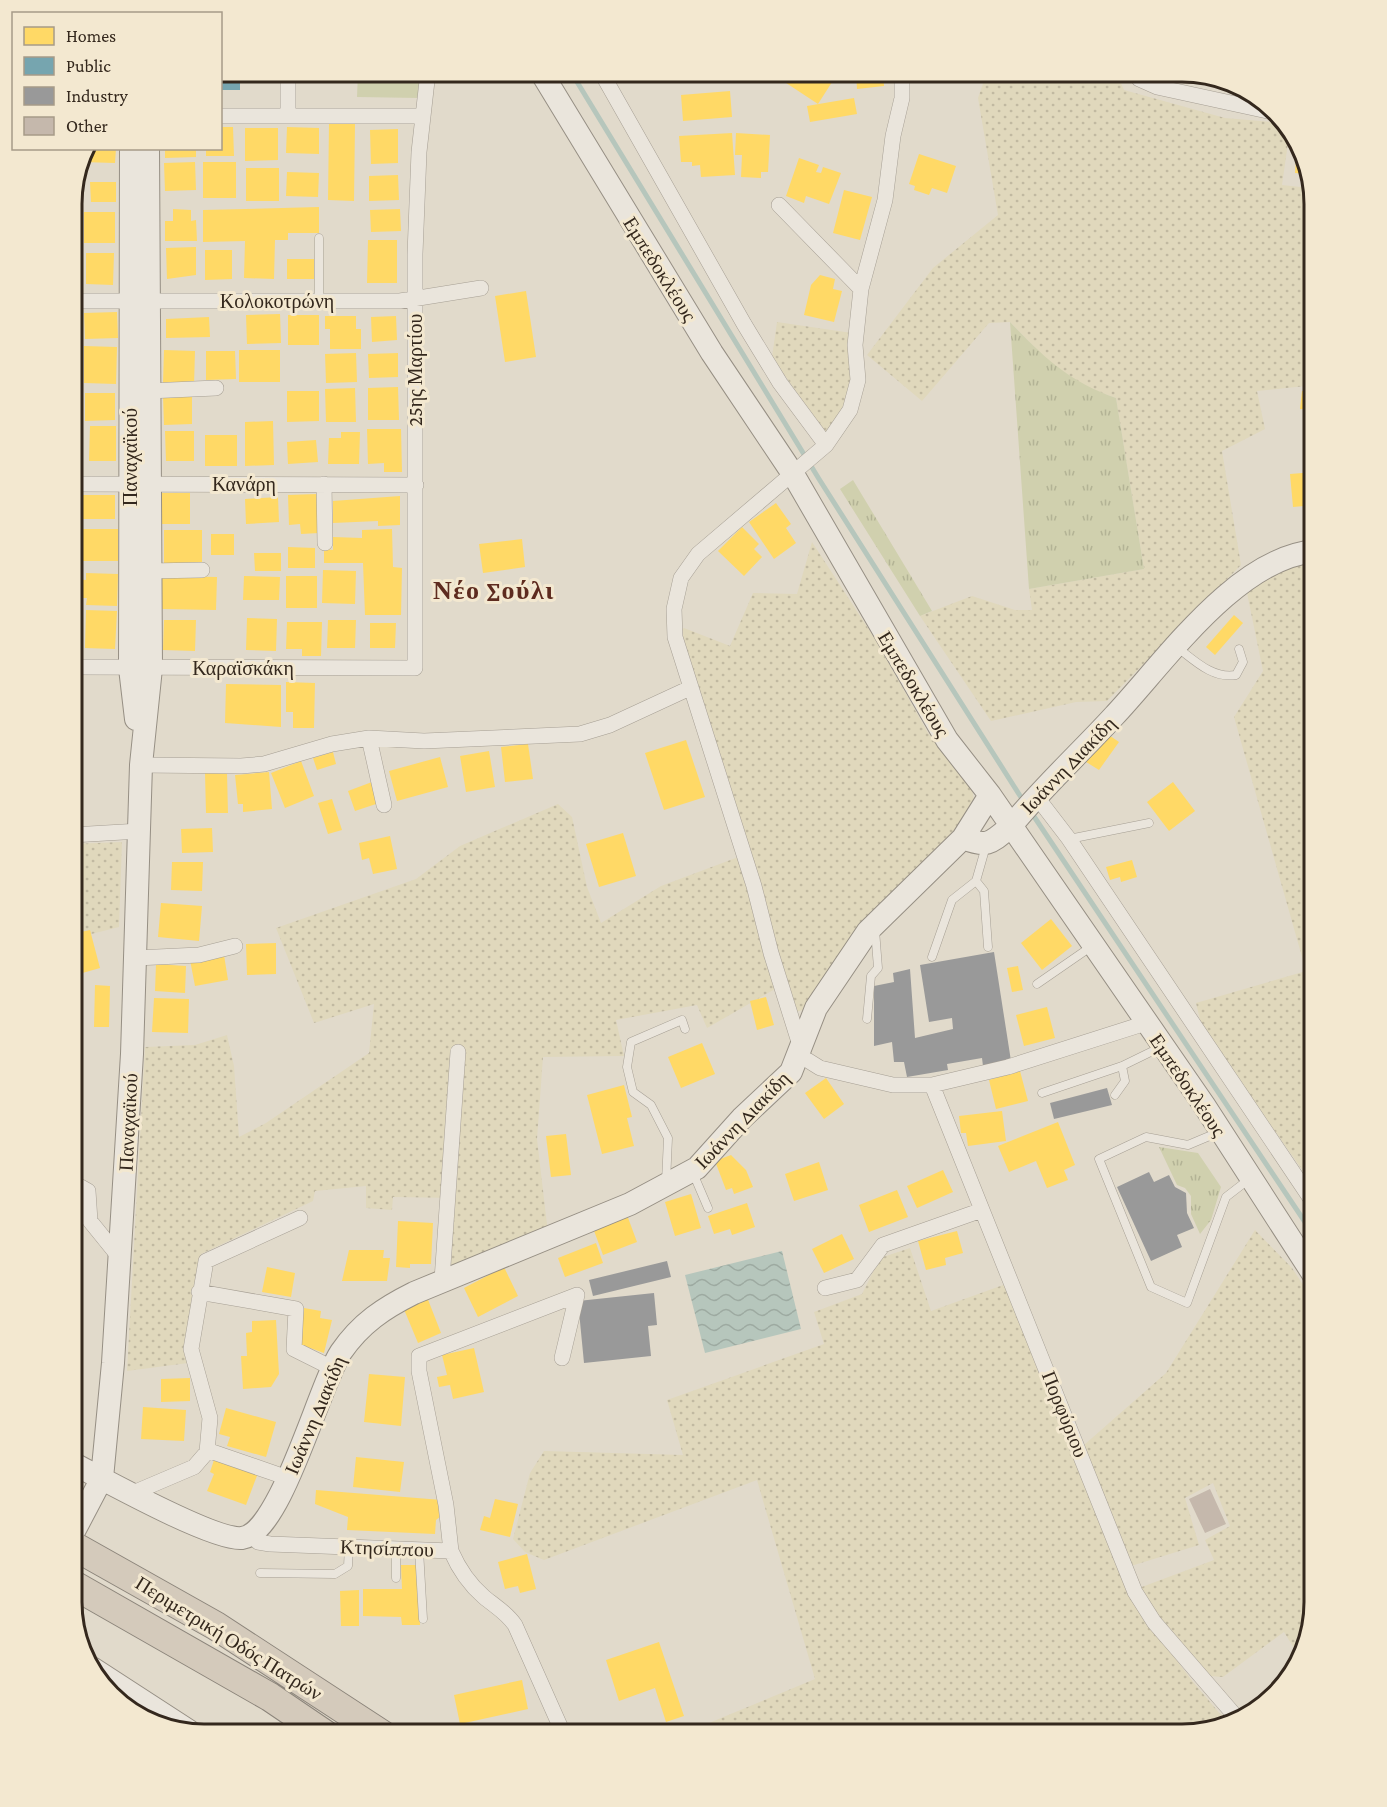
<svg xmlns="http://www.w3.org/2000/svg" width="1387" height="1807" font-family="'Crimson Pro',serif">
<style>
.farmland{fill:url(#farmland-dots)}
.grass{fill:url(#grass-tufts)}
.park{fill:#d0d0ae}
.water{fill:url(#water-waves)}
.homes{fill:#ffd966}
.public{fill:#76a5af}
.industry{fill:#999}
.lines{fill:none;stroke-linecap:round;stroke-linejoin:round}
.stream{stroke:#b6c6bc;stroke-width:5}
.building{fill:#c5b8ac}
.lane-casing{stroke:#a69f94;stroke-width:9}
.street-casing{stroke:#a69f94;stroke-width:16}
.secondary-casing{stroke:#968f84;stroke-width:24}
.highway-casing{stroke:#8c857b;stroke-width:30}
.lane{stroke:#eae5dc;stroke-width:8}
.street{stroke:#eae5dc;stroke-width:15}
.secondary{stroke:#eae5dc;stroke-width:22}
.highway{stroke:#d4cabb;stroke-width:28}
.labels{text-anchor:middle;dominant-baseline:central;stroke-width:6;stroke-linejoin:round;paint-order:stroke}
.street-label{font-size:20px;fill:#34281d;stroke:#f3e8d0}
.district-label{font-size:26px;font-weight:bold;letter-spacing:1.5px;fill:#5e2b1f;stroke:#f3e8d0}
.rim{fill:none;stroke:#34281d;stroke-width:3}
</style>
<defs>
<pattern id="farmland-dots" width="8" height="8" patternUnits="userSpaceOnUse" patternTransform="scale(1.5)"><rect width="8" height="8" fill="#e0d8bc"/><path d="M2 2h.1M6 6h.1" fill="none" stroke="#c1b9a1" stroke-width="1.8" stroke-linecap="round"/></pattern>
<pattern id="grass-tufts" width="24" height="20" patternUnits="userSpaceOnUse" patternTransform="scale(1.5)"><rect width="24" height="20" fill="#d0d0ae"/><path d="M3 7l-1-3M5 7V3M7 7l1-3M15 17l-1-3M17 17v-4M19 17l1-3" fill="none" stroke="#b3b395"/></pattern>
<pattern id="water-waves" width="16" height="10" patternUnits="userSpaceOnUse" patternTransform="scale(1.5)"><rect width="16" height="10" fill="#b6c6bc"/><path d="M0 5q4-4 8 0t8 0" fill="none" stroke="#9daaa1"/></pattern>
</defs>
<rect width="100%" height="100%" fill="#e1dacb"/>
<path class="farmland" d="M987 72H1116L1124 90 1225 118 1285 123 1290 129 1282 185 1310 188 1315 205V385L1257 391 1265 429 1222 451 1241 565 1107 701 1076 702 991 721 920 616 972 596 1015 610H1032L1029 589 1144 569 1116 398 1088 388 1050 363 1010 322 989 323 922 401 867 355 933 268 998 215 978 98Z
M777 322 852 333 853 381 846 409 827 436 772 357Z
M812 542 875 639 928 733 972 788 974 801 960 835 812 1007 796 1012 679 631 684 628 730 646 753 593 797 594Z
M1315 559V1188L1202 1028 1196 1003 1306 971 1234 717 1263 671 1246 588 1290 565Z
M558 804 572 817 587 887 601 923 661 886 741 856 775 989 707 1028 697 1005 616 1020 624 1056 543 1057 537 1139 548 1233 451 1269 454 1198 393 1197 392 1210 366 1208V1186L315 1191 313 1201 201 1254 188 1363 127 1371 145 1047 195 1045 227 1035 234 1066 239 1137 266 1123 369 1053 374 1004 314 1023 276 928 416 879 460 846Z
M122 842 119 927 72 939V844Z
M1255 1230 1292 1268 1315 1303V1603L1300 1658 1284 1632 1223 1677 1210 1676 1159 1618 1139 1588 1214 1560 1205 1540 1230 1526 1213 1483 1185 1498 1199 1545 1131 1566 1084 1445 1166 1373Z
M910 1248 931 1311 1006 1284 1138 1609 1193 1682 1227 1722 1183 1735H680L815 1679 757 1480 544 1560 525 1552 513 1539 530 1473 544 1451 683 1455 667 1400 824 1344 814 1312 862 1294 880 1258Z"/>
<path class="grass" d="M1010 322C1045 358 1068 381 1116 398L1144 569 1029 589Z
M853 480 932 611 920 616 840 489Z
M1159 1147 1198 1153 1221 1187 1211 1220 1200 1234 1191 1214V1196L1185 1188 1177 1185Z"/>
<path class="park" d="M358 72H419V98L357 97Z"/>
<path class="water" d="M782 1251 801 1329 705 1353 685 1275Z"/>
<path class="homes" d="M776 72H823L834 79 818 104 774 75Z
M856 72H883L884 86 857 89Z
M730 91 732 117 683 121 681 95Z
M854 98 857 114 810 122 807 106Z
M329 123 355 124 354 201 328 200Z
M220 127H233L234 156H206V148H220Z
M287 127 319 128V154L286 153Z
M245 128H278V160L245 161Z
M398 129V163L371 164 370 130Z
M732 133 735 175 701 177 700 165 692 166V162H681L679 136Z
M736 133 770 135 768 172H761V178L741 177 742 155H735Z
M1297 147H1298L1306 174 1295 173Z
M85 148H116L115 163 82 162Z
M165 148H196V157L165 158Z
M919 154 956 166 947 193 932 188 929 195 914 190 915 186 909 184Z
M799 158 819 165 816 172 821 173 823 167 841 173 829 204 806 196 804 203 786 196Z
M195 162 196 190 165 191 164 163Z
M203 162H236V198H203Z
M246 168H279V201H246Z
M287 172 319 173 318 197 286 196Z
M398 175 399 200 369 201V176Z
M90 182H116V202H91Z
M844 190 872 197 860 240 833 233Z
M319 207V233H288V240H275L274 279 244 278 245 241 203 242V210Z
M173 209 191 210V221L196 220 197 241H165V221H173Z
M400 209 401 231 371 232 370 210Z
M84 212H115V243H84Z
M368 240H397V283H367Z
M196 247V275L167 279 166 248Z
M72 249H79L78 284H72Z
M205 250H232V279L205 280Z
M86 253H114L113 285 86 284Z
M287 259H314V279H287Z
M820 275 835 279 833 289 842 291 834 322 804 315 811 285Z
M526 291 536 357 505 362 495 296Z
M117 312 118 338 85 339 84 313Z
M72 314H76V344H72Z
M280 314 281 343 247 344 246 315Z
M288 315H319V345H288Z
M325 316H356V329H361V349H330V329H325Z
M396 316 397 340 372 342 371 317Z
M209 317 210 337 166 338V319Z
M84 346 117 347 116 384 84 383Z
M164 350 195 351 194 385 163 384Z
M239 350H280V382H239Z
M206 351H235L236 379 206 380Z
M356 353 357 382 326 383 325 354Z
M398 353V377L369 378 368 354Z
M398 387 399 420H368V388Z
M355 388 356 422H326L325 389Z
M287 391H319V421L287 422Z
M1302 391 1315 392V421H1312L1313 410 1300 409Z
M85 393H115V420L85 421Z
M163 396H192V424L164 425Z
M273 421 274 465 245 466V422Z
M90 426H116V461H89Z
M367 429H401L402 472H384V463L368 464Z
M165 431H194V461H166Z
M341 432H360L359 464H328L329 438H341Z
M72 433 79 434 78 461H72Z
M205 435H237V466H205Z
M316 440 318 462 288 464 287 442Z
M1315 472V505L1293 507 1290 474Z
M162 493H190V524H161Z
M317 494 319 533 301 534 300 524 289 525 288 495Z
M82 495H115V519H82Z
M400 496V525L378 526V521L333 523V501Z
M278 497 279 522 246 524 245 499Z
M776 503 791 524 786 528 796 543 774 559 749 522Z
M742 527 759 544 754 549 762 557 744 576 718 551Z
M72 529H118V561H77V548H72Z
M392 529 393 567 402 568 401 615H365L363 563H324V549L333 550V537L362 538V530Z
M164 530H202V565H164Z
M211 534H234V555H211Z
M522 539 525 567 483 573 479 544Z
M288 547 315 548V568H288Z
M254 553H281V571H255Z
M323 570 356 571 355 604 322 603Z
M86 573 118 574 117 606 86 605 87 598H76V579L86 580Z
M162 576 217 577 216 610 162 609Z
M244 576 280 577 279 600H243Z
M286 576H317V608H286Z
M86 610 117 611 115 649 85 648Z
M1234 615 1243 623 1215 655 1206 647Z
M247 618 277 619 276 651 246 650Z
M164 620H196L195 651 163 650Z
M328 620H356L355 648H327Z
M287 622H322L321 656H302V649H286Z
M370 623H396L395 648H370Z
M286 682 315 683 314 728H293V712H286Z
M226 684 281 685V727L225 723Z
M1103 731 1119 742 1099 770 1083 760Z
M686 740 705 797 664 810 645 753Z
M528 744 533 779 505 782 501 747Z
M489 751 495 787 466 792 460 756Z
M333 752 336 764 317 770 313 758Z
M440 757 448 787 397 801 389 771Z
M301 761 314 796 285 808 271 773Z
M269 772 272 809 243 812V804H238L235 775Z
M205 773H227L228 813H206Z
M372 782 379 803 355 811 348 791Z
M1173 782 1195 811 1169 831 1147 802Z
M332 799 342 830 328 834 318 803Z
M212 828 213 852 182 853 181 829Z
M623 833 636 876 599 887 586 844Z
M390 836 397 869 373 874 369 858 362 860 359 843Z
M1132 860 1137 877 1121 882 1120 877 1110 880 1106 867Z
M172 862H203L202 891 171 890Z
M161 903 202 906 199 941 158 937Z
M1051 919 1072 946 1042 970 1021 943Z
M90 930 100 968 72 976V934Z
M276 943V974L247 975 246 944Z
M224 955 228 980 195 986 190 960Z
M156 964 186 966 185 993 155 991Z
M1018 966 1023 990 1012 992 1007 968Z
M95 985 110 986 109 1027H94Z
M766 997 774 1025 757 1030 750 1001Z
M154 998 189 999 188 1033 152 1032Z
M1047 1007 1055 1038 1024 1046 1016 1015Z
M702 1043 715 1074 681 1088 668 1057Z
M1020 1071 1028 1101 996 1109 989 1080Z
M826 1078 844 1104 824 1119 805 1093Z
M624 1085 632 1117 627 1118 634 1146 602 1154 587 1095Z
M1002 1111 1006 1141 968 1146 966 1133H961L959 1116Z
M1058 1122 1075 1165 1064 1170 1068 1180 1047 1188 1036 1161 1009 1172 998 1146Z
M566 1134 571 1175 551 1177 546 1136Z
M731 1155 746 1170 753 1187 734 1194 732 1188 726 1190 715 1161Z
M819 1162 828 1190 794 1201 785 1174Z
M943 1170 953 1192 917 1208 907 1186Z
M897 1190 908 1217 869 1232 859 1205Z
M691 1194 701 1228 675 1236 665 1202Z
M747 1203 755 1227 732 1235 730 1229 714 1234 708 1216Z
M627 1215 637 1242 603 1255 593 1228Z
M398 1221 433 1223 431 1264H410V1268L396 1267Z
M957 1231 963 1253 945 1258 946 1265 926 1270 918 1241Z
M842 1234 854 1259 824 1273 812 1249Z
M596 1243 603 1263 565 1277 558 1258Z
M349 1250H384L383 1258H390L387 1281H342Z
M267 1267 295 1273 291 1297 262 1292Z
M504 1267 518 1296 478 1317 464 1288Z
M427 1297 441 1333 418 1343 403 1307Z
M304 1308 321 1311 320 1318 332 1320 324 1353 299 1344Z
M276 1320 279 1374 271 1387 243 1389 241 1356H247L246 1333 252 1332V1321Z
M474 1348 484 1392 453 1399 450 1385 439 1387 437 1377 447 1375 442 1355Z
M369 1374 405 1377 401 1426 364 1422Z
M190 1378V1401L161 1402V1379Z
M143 1407 186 1410 184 1441 141 1439Z
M226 1408 276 1422 266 1457 227 1446 230 1437 219 1434Z
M215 1457 258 1473 246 1505 207 1491 214 1474 210 1472Z
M356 1457 404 1462 400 1492 353 1487Z
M316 1490 442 1500 441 1516 436 1520 435 1534 347 1530 348 1517 315 1504Z
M495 1499 518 1504 510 1537 480 1530 484 1516 490 1518Z
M527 1554 536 1589 520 1593 518 1586 505 1589 498 1562Z
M401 1565H418L420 1625H402L401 1617 363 1616V1589H402Z
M359 1590V1626H341L340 1591Z
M659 1642 684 1716 666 1722 655 1688 619 1701 606 1660Z
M522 1680 528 1709 460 1724 454 1695Z
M1277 1688 1278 1689 1258 1711 1254 1706Z"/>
<path class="public" d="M220 72H231V79H240V90H220Z"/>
<path class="industry" d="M994 952 1011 1061 983 1066 982 1058 947 1064 948 1070 907 1077 904 1062H894L892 1042 874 1046V986L894 982 893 973 910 969 915 1038 953 1029 952 1018 929 1022 920 965Z
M1107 1088 1112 1105 1054 1119 1050 1103Z
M1149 1172 1154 1182 1169 1175 1175 1187 1186 1193 1187 1213 1194 1228 1177 1235 1182 1247 1151 1261 1117 1187Z
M667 1261 671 1277 593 1296 589 1280Z
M654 1293 657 1325 648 1326 651 1356 584 1363 578 1301Z"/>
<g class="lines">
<path class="stream" d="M571 72 819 479 1024 802
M1031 812 1315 1237"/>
</g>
<path class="building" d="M81 690 82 708H72V691Z
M72 715H81V730H72Z
M1210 1489 1226 1524 1205 1533 1189 1499Z"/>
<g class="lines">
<g class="lane-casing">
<path id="lane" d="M319 301V238
M1178 648C1195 661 1213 679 1236 675L1243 662 1239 649
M1069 839 1149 823
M976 881 984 891 988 947
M932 957 952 900 976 881 986 846
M1037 984 1092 946
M867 1019 871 976 878 968 875 930
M1042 1093 1122 1066 1161 1047
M1115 1095 1125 1081 1122 1066
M1219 1132 1188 1145 1146 1137 1099 1159 1151 1287 1187 1303 1226 1197 1248 1180
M693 1173 708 1208
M666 1182 668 1138 651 1105 633 1092 627 1067 631 1042 682 1020 685 1029
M419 1550 423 1619
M260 1573 335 1574 348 1566 349 1547
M396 1578V1549"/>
</g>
<g class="street-casing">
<path id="street" d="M288 72V116
M601 72 744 324 780 383 826 445
M902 72V98L893 136 885 200 861 289 855 345 858 380 850 410 826 445 698 554 681 578 674 609 675 637 754 886 771 953 804 1058 820 1068 893 1085H932L1008 1067 1146 1023
M1135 72 1139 79 1157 87 1272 112
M220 116H423
M779 205 861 289
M72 301H400L481 288
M148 391 216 388
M72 484 416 485
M324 484 325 543
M149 571 202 570
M72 667 415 668V254L419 152 428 72
M369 738 384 805
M141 765 241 766 264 764 332 744 369 738 424 741 580 734 610 725 690 688
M1036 796 1069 839 1315 1205
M72 835 140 831
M136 958 199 955 235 946
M932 1085 1135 1592 1154 1622 1237 1718
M72 1182 88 1191 90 1221 120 1258
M442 1280 458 1052
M825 1288 857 1280 883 1245 982 1210
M199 1292 296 1309 294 1349 332 1368
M207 1450 288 1478
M133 1493 194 1467 207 1452 210 1418 191 1349 206 1261 300 1218
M250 1534 258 1542 270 1544 451 1551C458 1567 470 1585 484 1597 496 1607 506 1612 515 1625L564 1735
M451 1551 446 1505 419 1371V1356L577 1295 562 1358"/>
</g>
<g class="secondary-casing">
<path id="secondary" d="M541 72 712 353 793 474 947 740 990 795 1204 1105 1315 1277
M131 148 130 668 136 719
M963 838 990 795
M72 1463C103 1479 214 1541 242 1538 281 1533 319 1385 341 1352 361 1323 384 1308 414 1293L630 1204 697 1168 742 1118 791 1072 816 1008 868 931 963 838C988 848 991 843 1011 826 1043 787 1080 753 1114 716 1165 662 1236 558 1315 551
M72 1535 102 1478 113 1363 132 1054 141 765 151 668 148 148
M92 1668 189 1731"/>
</g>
<g class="highway-casing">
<path id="highway" d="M72 1545 216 1626 383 1735
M72 1584 270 1697 326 1735"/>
</g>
<use href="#lane" class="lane"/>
<use href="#street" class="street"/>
<use href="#secondary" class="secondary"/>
<use href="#highway" class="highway"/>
</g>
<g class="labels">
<g class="street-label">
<text transform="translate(660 269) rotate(58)">Εμπεδοκλέους</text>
<text x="277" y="301">Κολοκοτρώνη</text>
<text transform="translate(415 370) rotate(-90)">25ης Μαρτίου</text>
<text transform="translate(130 457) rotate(-90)">Παναχαϊκού</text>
<text x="244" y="484">Κανάρη</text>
<text x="243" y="668">Καραϊσκάκη</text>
<text transform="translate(914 684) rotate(59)">Εμπεδοκλέους</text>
<text transform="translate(1068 765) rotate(-46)">Ιωάννη Διακίδη</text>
<text transform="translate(1188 1085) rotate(56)">Εμπεδοκλέους</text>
<text transform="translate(742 1120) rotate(-46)">Ιωάννη Διακίδη</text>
<text transform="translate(128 1122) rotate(-87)">Παναχαϊκού</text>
<text transform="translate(1065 1414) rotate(68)">Πορφύριου</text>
<text transform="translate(315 1415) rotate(-67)">Ιωάννη Διακίδη</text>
<text transform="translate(387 1548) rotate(2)">Κτησίππου</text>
<text transform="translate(229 1638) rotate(32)">Περιμετρική Οδός Πατρών</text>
</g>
<g class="district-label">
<text x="494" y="590">Νέο Σούλι</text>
</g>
</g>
<path d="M0 0H1387V1807H0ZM204 82H1182A122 122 0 0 1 1304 204V1602A122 122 0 0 1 1182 1724H204A122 122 0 0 1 82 1602V204A122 122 0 0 1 204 82Z" fill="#f3e8d0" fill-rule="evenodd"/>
<path class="rim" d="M204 82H1182A122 122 0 0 1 1304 204V1602A122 122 0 0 1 1182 1724H204A122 122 0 0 1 82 1602V204A122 122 0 0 1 204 82Z"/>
<rect x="12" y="12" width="210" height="138" fill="#f3e8d0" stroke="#a79b88" stroke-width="1.5"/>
<rect x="24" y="27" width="30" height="18" fill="#ffd966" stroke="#a79b88" stroke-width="1.5"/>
<text x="66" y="42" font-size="18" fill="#34281d">Homes</text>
<rect x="24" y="57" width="30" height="18" fill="#76a5af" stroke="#a79b88" stroke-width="1.5"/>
<text x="66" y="72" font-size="18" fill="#34281d">Public</text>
<rect x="24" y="87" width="30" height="18" fill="#999999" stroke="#a79b88" stroke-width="1.5"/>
<text x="66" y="102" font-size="18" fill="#34281d">Industry</text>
<rect x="24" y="117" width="30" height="18" fill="#c5b8ac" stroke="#a79b88" stroke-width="1.5"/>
<text x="66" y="132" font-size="18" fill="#34281d">Other</text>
</svg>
